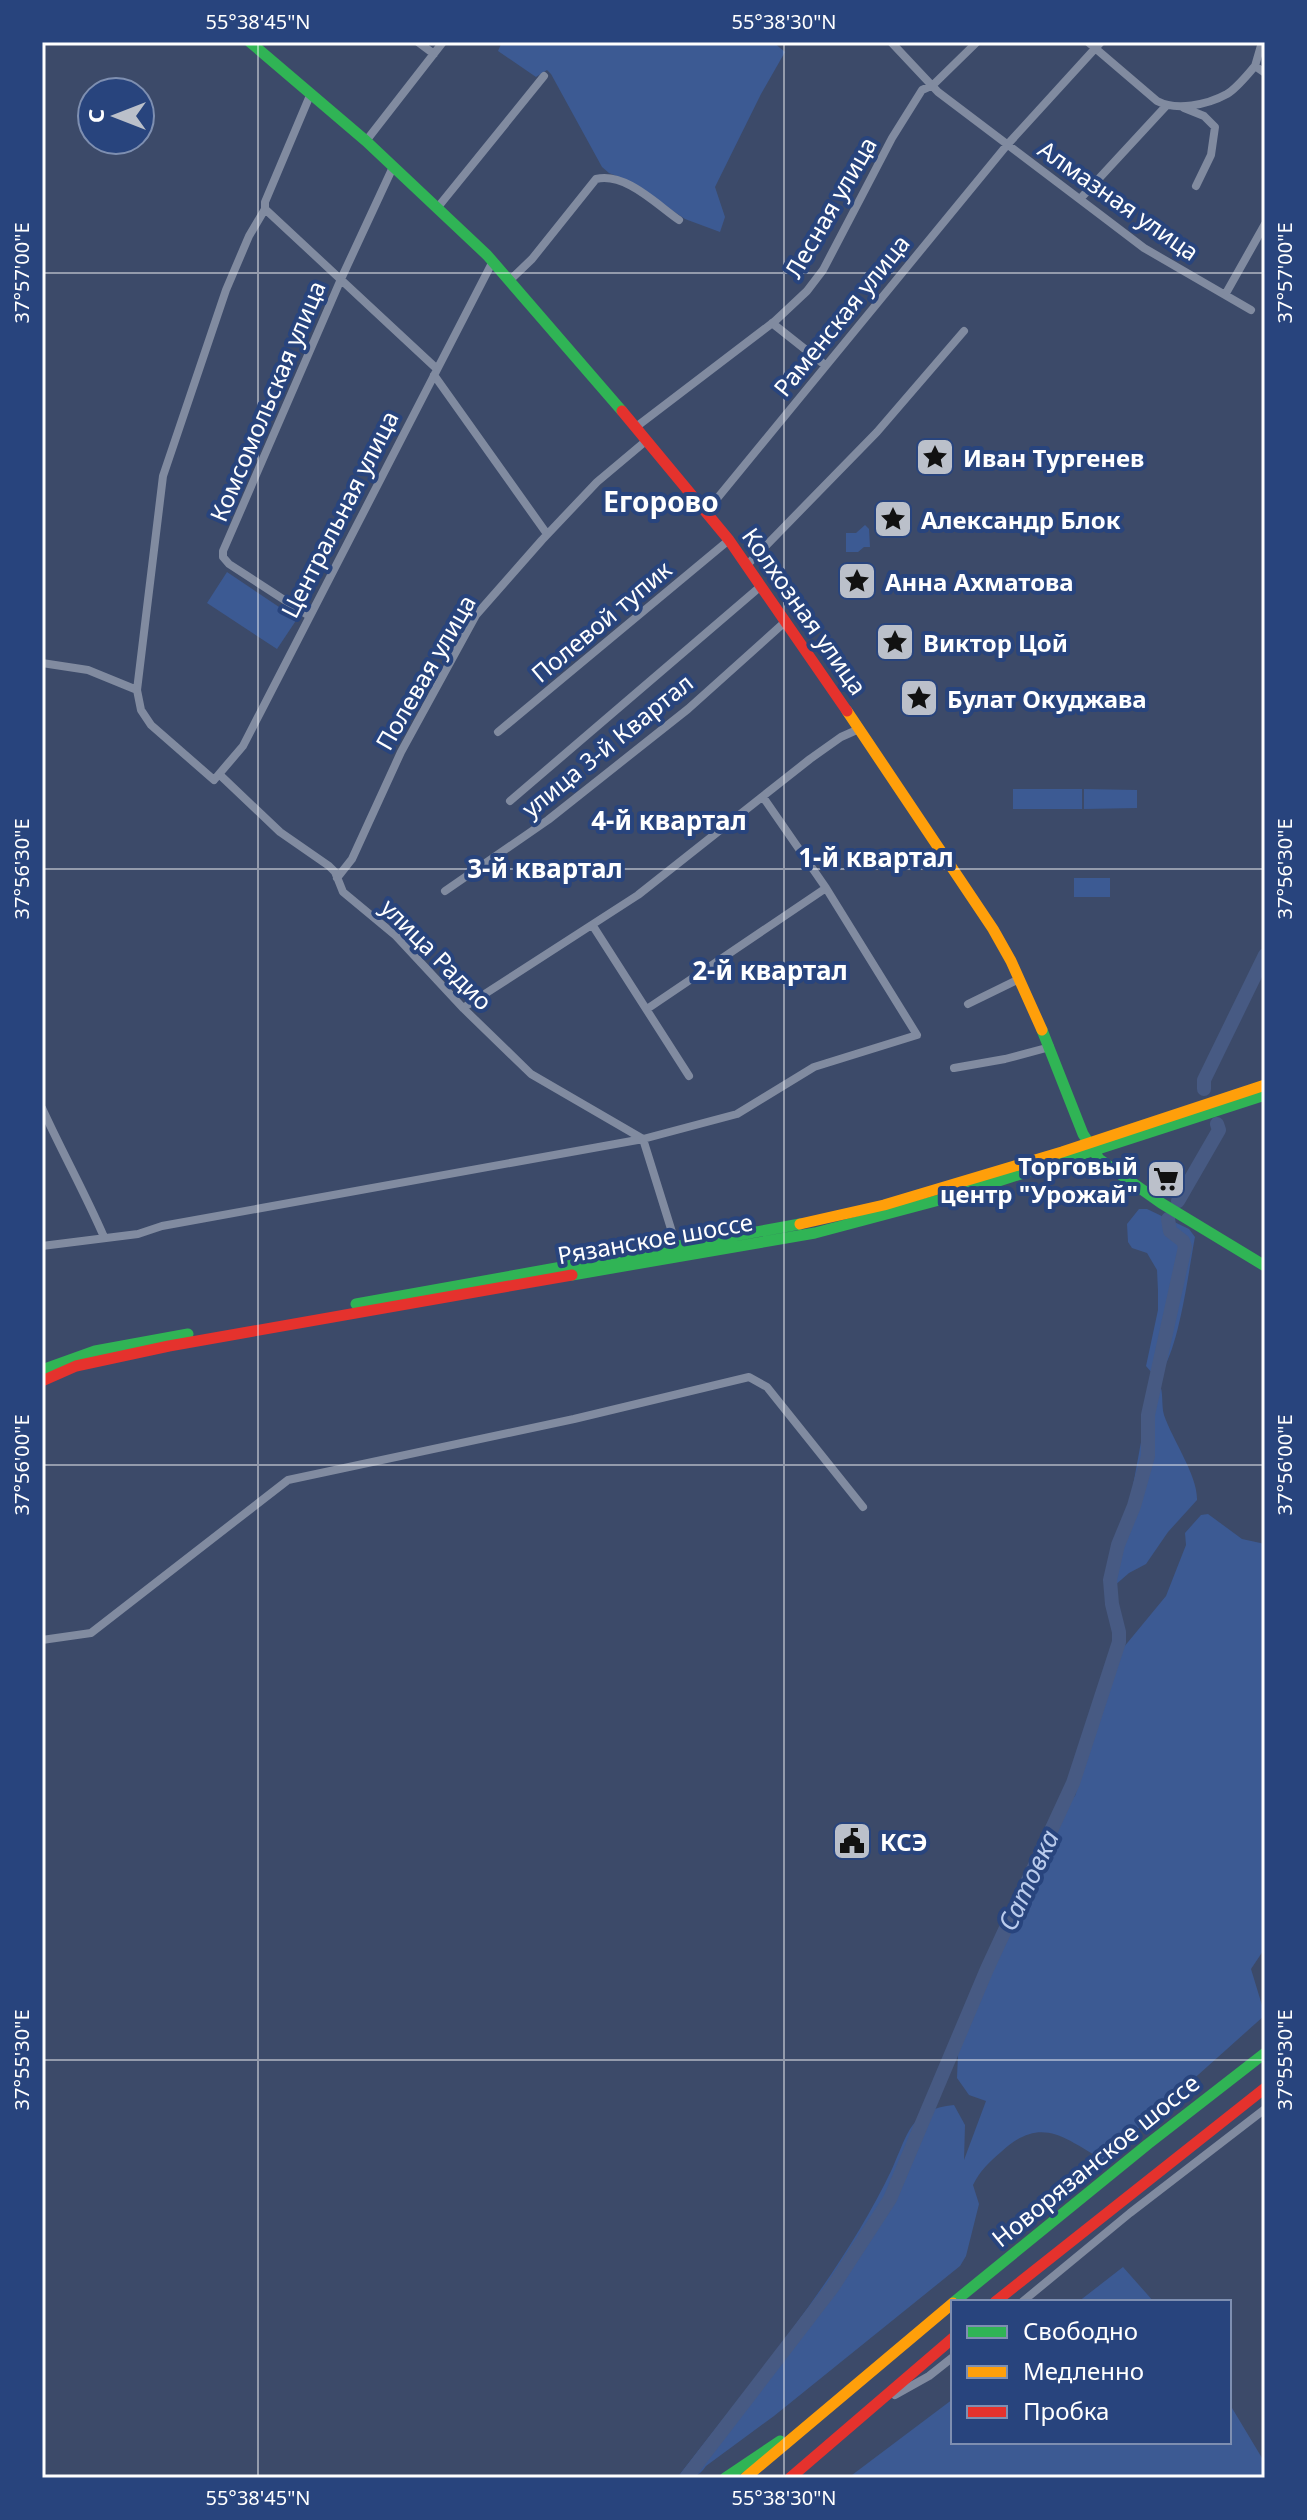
<svg xmlns="http://www.w3.org/2000/svg" width="1307" height="2520" font-family="'Noto Sans',sans-serif">
<style>
.green{fill:#3c5a93}
.lines{fill:none;stroke-linecap:round;stroke-linejoin:round}
.river{stroke:#475a83;stroke-width:14}
.street{stroke:#818ba0;stroke-width:8}
.fast{stroke:#30b455;stroke-width:11}
.slow{stroke:#ff9f0a;stroke-width:11}
.jam{stroke:#e5322d;stroke-width:11}
.ticks{fill:none;stroke:#fff;stroke-width:2;stroke-opacity:0.45}
.labels{text-anchor:middle;dominant-baseline:central;stroke-width:8;stroke-linejoin:round;paint-order:stroke}
.street-label{font-size:24px;fill:#fff;stroke:#28447d}
.poi-label{font-size:24px;font-weight:bold;fill:#fff;stroke:#28447d;text-anchor:start}
.neighbourhood-label{font-size:26px;font-weight:bold;fill:#fff;stroke:#28447d}
.water-label{font-size:26px;font-style:italic;fill:#bacbec;stroke:#28447d}
.quarter-label{font-size:28px;font-weight:bold;fill:#fff;stroke:#28447d}
.neatline{fill:none;stroke:#fff;stroke-width:3}
.ticks-label{font-size:20px;text-anchor:middle;fill:#fff}
</style>
<rect width="100%" height="100%" fill="#3c4a69"/>
<path class="green" d="M502 42H773L785 52 761 94 715 187 725 217 720 232 685 219 629 181 609 173 602 167 551 74 547 70 536 77 498 51Z
M865 525 869 529 870 547H864L858 552H846V533H856Z
M227 572 297 619 277 649 207 603Z
M1013 789H1082V809H1013Z
M1084 789 1137 790V808L1084 809Z
M1074 878H1110V897H1074Z
M1139 1209H1147L1189 1229 1195 1237C1189 1268 1179 1351 1160 1373H1152L1146 1366 1158 1310V1291L1157 1270 1147 1253 1132 1248 1128 1242 1127 1224Z
M1152 1382H1159C1164 1393 1161 1404 1164 1415 1172 1439 1198 1476 1197 1500L1168 1532 1146 1564 1129 1573 1114 1586 1108 1572 1115 1543 1130 1502Z
M1208 1514 1242 1539 1265 1544V1948L1251 1969 1265 2015 1103 2160C1063 2137 1041 2115 1001 2152 989 2162 980 2171 973 2185L979 2204 966 2256 960 2266 774 2416 706 2466C698 2478 691 2478 677 2478 751 2381 840 2279 892 2169 908 2134 910 2109 954 2105L965 2125 964 2160 986 2101 969 2095 957 2078 958 2054 987 1977 1029 1884 1050 1842 1064 1806 1075 1796 1119 1653 1166 1596 1186 1545 1185 1533 1201 1515Z
M1123 2267 1154 2302H1078Z
M953 2399V2442H1229V2403L1265 2463V2478H848Z"/>
<g class="lines">
<path class="river" d="M1204 1089V1080L1265 955
M1178 1201 1219 1130 1217 1124
M686 2478 832 2288 890 2199 987 1969 1073 1783 1119 1642V1632L1112 1604 1110 1580 1118 1545 1134 1506 1148 1456V1415L1185 1247 1183 1241 1170 1231 1168 1219"/>
<path class="street" d="M418 42 434 54
M891 42 938 92 1094 210 1144 248 1251 310
M1088 42 1157 101C1176 111 1207 105 1227 94 1237 88 1247 75 1255 66L1265 73
M1255 66 1262 42
M311 93 265 202V209L437 369
M1184 108 1204 116 1215 127 1211 155 1196 186
M366 141 443 42
M1080 199 1166 106
M438 207 544 76
M265 209 249 236 226 290 163 476 137 690 141 710 151 725 214 780 243 746 493 261
M510 280 532 259 596 179C625 172 656 204 679 220
M1225 295 1265 224
M772 323 825 365
M434 375 547 534
M636 427 775 321 807 291 823 270 892 138 922 90 933 85 977 42
M706 512 1007 145 1101 42
M747 565 877 432 964 331
M309 616 229 564 223 557V551L341 279 393 167
M42 663 88 670 137 690
M498 732 729 540
M220 775 280 832 329 866 335 872 343 892 396 936 463 1008 531 1074 643 1139 677 1248
M510 801 761 586
M337 878 352 859 401 752 476 615 542 540 597 482 647 440
M445 891 548 820 688 709 786 621
M593 926 689 1076
M968 1004 1019 979
M463 1008 638 895 810 759 841 737 859 729
M647 1009 826 888
M954 1068 1005 1059 1050 1047
M42 1108C62 1152 85 1193 104 1237
M42 1246 138 1234 162 1226 643 1139 737 1114 814 1067 917 1035 826 888 763 797
M42 1640 91 1633 288 1480 574 1419 749 1377 767 1387 863 1507
M1022 2302 1130 2213 1265 2109
M895 2395 929 2376 953 2357"/>
<path class="fast" d="M250 42 366 141 487 255 622 411
M1042 1030 1083 1134 1099 1159 1161 1203 1265 1266
M572 1275 815 1233 943 1199 1265 1095
M356 1304 800 1224
M42 1370 95 1351 188 1334
M954 2302 1148 2144 1265 2053
M725 2478 780 2441"/>
<path class="slow" d="M847 711 993 929 1011 961 1042 1030
M800 1224 884 1205 1062 1152 1265 1085
M745 2478 953 2303"/>
<path class="jam" d="M622 411 729 540 847 711
M42 1381 76 1366 169 1346 572 1275
M995 2302 1265 2088
M790 2478 953 2338"/>
</g>
<path class="ticks" d="M258 42V2478M784 42V2478M42 273H1265M42 869H1265M42 1465H1265M42 2060H1265"/>
<defs>
<g id="sight-square" transform="scale(2)"><rect x="-9" y="-9" width="18" height="18" rx="4" fill="#bbc0ca" stroke="#28447d"/><path d="M0-6L1.8-2.2L6-1.7L2.9 1.2L3.7 5.4L0 3.3L-3.7 5.4L-2.9 1.2L-6-1.7L-1.8-2.2Z" fill="#111"/></g>
<g id="supermarket-square" transform="scale(2)"><rect x="-9" y="-9" width="18" height="18" rx="4" fill="#bbc0ca" stroke="#28447d"/><path d="M-6-5.5h2.5l.6 2H6L4.5 2H-2.5L-4.4-4H-6ZM-1.5 3.2a1.3 1.3 0 1 0 .1 0ZM3 3.2a1.3 1.3 0 1 0 .1 0Z" fill="#111"/></g>
<g id="civic-square" transform="scale(2)"><rect x="-9" y="-9" width="18" height="18" rx="4" fill="#bbc0ca" stroke="#28447d"/><path d="M-.6-6.5H3V-4.5H.6V-3L4-1V1h2V6H-6V1h2V-1L-.6-3ZM-1.2 2.5V6h2.4V2.5Z" fill="#111"/></g>
</defs>
<g fill-rule="evenodd">
<use href="#sight-square" x="935" y="457"/>
<use href="#sight-square" x="893" y="519"/>
<use href="#sight-square" x="857" y="581"/>
<use href="#sight-square" x="895" y="642"/>
<use href="#sight-square" x="919" y="698"/>
<use href="#supermarket-square" x="1166" y="1179"/>
<use href="#civic-square" x="852" y="1841"/>
</g>
<g class="labels">
<g class="street-label">
<text transform="translate(1119 200) rotate(35)">Алмазная улица</text>
<text transform="translate(830 207) rotate(-60)">Лесная улица</text>
<text transform="translate(841 315) rotate(-51)">Раменская улица</text>
<text transform="translate(267 401) rotate(-67)">Комсомольская улица</text>
<text transform="translate(339 514) rotate(-63)">Центральная улица</text>
<text transform="translate(805 611) rotate(55)">Колхозная улица</text>
<text transform="translate(601 621) rotate(-40)">Полевой тупик</text>
<text transform="translate(425 672) rotate(-60)">Полевая улица</text>
<text transform="translate(607 745) rotate(-39)">улица 3-й Квартал</text>
<text transform="translate(437 954) rotate(45)">улица Радио</text>
<text transform="translate(655 1238) rotate(-10)">Рязанское шоссе</text>
<text transform="translate(1095 2160) rotate(-39)">Новорязанское шоссе</text>
</g>
<g class="poi-label">
<text x="963" y="457">Иван Тургенев</text>
<text x="921" y="519">Александр Блок</text>
<text x="885" y="581">Анна Ахматова</text>
<text x="923" y="642">Виктор Цой</text>
<text x="947" y="698">Булат Окуджава</text>
<text x="1138" y="1165" text-anchor="end">Торговый<tspan x="1138" dy="28">центр "Урожай"</tspan></text>
<text x="880" y="1841">КСЭ</text>
</g>
<g class="neighbourhood-label">
<text x="669" y="820">4-й квартал</text>
<text x="876" y="857">1-й квартал</text>
<text x="545" y="868">3-й квартал</text>
<text x="770" y="970">2-й квартал</text>
</g>
<g class="water-label">
<text transform="translate(1028 1880) rotate(-65)">Сатовка</text>
</g>
<g class="quarter-label">
<text x="661" y="501">Егорово</text>
</g>
</g>
<rect width="1307" height="2520" fill="none" stroke="#28447d" stroke-width="88"/>
<rect x="951" y="2300" width="280" height="144" fill="#28447d" stroke="#7e8fb1" stroke-width="2"/>
<rect x="967" y="2326" width="40" height="12" fill="#30b455" stroke="#7e8fb1" stroke-width="2"/>
<text x="1023" y="2340" font-size="24" fill="#ffffff">Свободно</text>
<rect x="967" y="2366" width="40" height="12" fill="#ff9f0a" stroke="#7e8fb1" stroke-width="2"/>
<text x="1023" y="2380" font-size="24" fill="#ffffff">Медленно</text>
<rect x="967" y="2406" width="40" height="12" fill="#e5322d" stroke="#7e8fb1" stroke-width="2"/>
<text x="1023" y="2420" font-size="24" fill="#ffffff">Пробка</text>
<g transform="translate(116 116) rotate(270)"><circle r="38" fill="#28447d" stroke="#7e8fb1" stroke-width="2"/>
<path d="M0-6L14 30L0 20L-14 30Z" fill="#bbc0ca"/>
<text y="-12" font-size="22" font-weight="bold" text-anchor="middle" fill="#ffffff">С</text>
</g>
<rect x="44" y="44" width="1219" height="2432" class="neatline"/>
<g class="ticks-label">
<text x="258" y="29">55°38'45"N</text>
<text x="784" y="29">55°38'30"N</text>
<text transform="translate(1285 273) rotate(-90)" y="7">37°57'00"E</text>
<text transform="translate(22 273) rotate(-90)" y="7">37°57'00"E</text>
<text transform="translate(1285 869) rotate(-90)" y="7">37°56'30"E</text>
<text transform="translate(22 869) rotate(-90)" y="7">37°56'30"E</text>
<text transform="translate(1285 1465) rotate(-90)" y="7">37°56'00"E</text>
<text transform="translate(22 1465) rotate(-90)" y="7">37°56'00"E</text>
<text transform="translate(1285 2060) rotate(-90)" y="7">37°55'30"E</text>
<text transform="translate(22 2060) rotate(-90)" y="7">37°55'30"E</text>
<text x="258" y="2505">55°38'45"N</text>
<text x="784" y="2505">55°38'30"N</text>
</g>
</svg>
